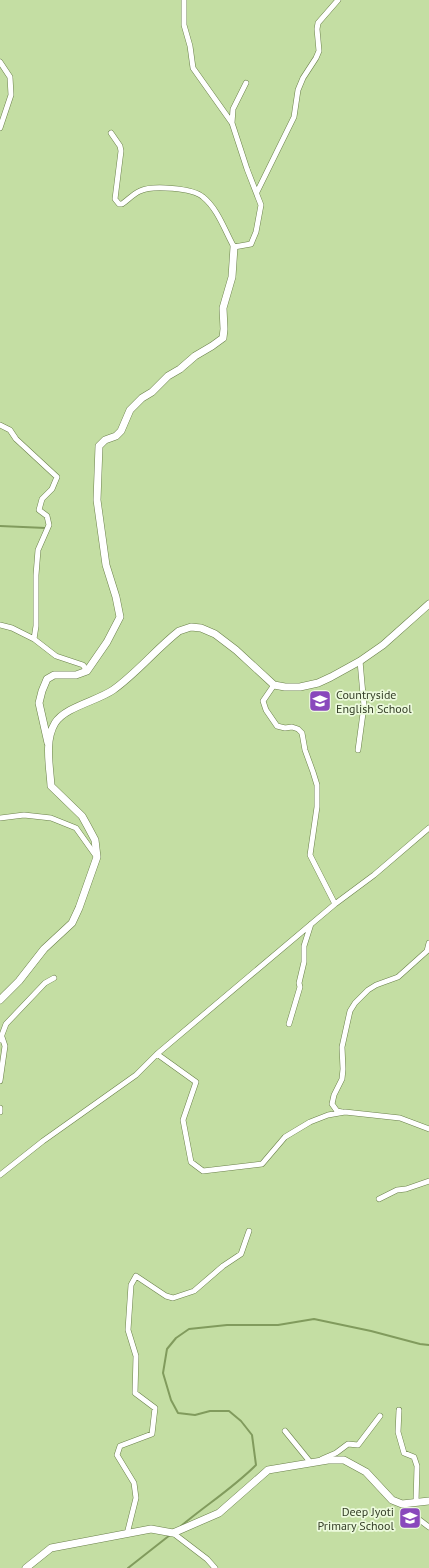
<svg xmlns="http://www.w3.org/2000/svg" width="429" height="1568" font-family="'PT Sans',sans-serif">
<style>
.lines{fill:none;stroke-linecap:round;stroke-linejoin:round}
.stream{stroke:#819b5d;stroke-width:2}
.street-casing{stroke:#6b814b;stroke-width:6}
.secondary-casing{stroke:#6b814b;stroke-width:8}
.street{stroke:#fff;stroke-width:5}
.secondary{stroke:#fff;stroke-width:7}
.labels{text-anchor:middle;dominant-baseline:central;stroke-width:3.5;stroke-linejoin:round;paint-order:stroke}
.poi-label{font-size:12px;fill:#353f28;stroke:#ecfadc;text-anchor:start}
</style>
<rect width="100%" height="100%" fill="#c4dea3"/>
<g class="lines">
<path class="stream" d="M0 526 46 528
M181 1526C206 1505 233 1488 256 1465L252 1435 241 1421 229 1411H210L195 1415 178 1413 171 1400 163 1373 167 1349 176 1338 189 1329 227 1325H278L314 1319 371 1331 420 1344 429 1345
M128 1568 170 1535"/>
<g class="street-casing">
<path id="street" d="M0 62 10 77 11 95 0 128
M232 123 233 109 246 83
M111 133 120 146 121 151 115 199 119 204H122C128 200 133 194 140 191 152 185 193 188 203 197 218 209 225 231 234 247L251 244 256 232 261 205 247 169 232 123 193 68 190 46 184 25V0
M257 192 294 117 298 90 303 78 316 58 319 51 317 29 318 23 338 0
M0 425 10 430 16 439 57 477 52 489 42 499 39 510 47 516 49 525 38 550 36 575V626L34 639
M0 625 12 628 34 639 56 656 83 665 87 671
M274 685 263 701 266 710 277 726 285 728 292 727 298 729 302 733 305 750 313 772 317 785V807L310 855 335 904
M358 750 364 706 360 661
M0 818 24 815 51 818 76 828 96 856
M289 1024 300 987 299 983 304 962V946L311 924
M0 1040 6 1024 45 983 54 978
M157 1054 196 1082 183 1120 191 1162 203 1171 262 1164 285 1137 310 1122 328 1115 345 1112 400 1118 429 1129
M0 1081 5 1046 2 1037
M0 1108V1112
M342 1112 337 1111 332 1104 334 1095 342 1079 343 1069 342 1047 350 1011 355 1003 368 990 376 985 398 977 427 951 429 943
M0 1175 43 1141 136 1075 157 1054 335 904 374 875 429 828
M379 1199 397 1190 406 1189 429 1181
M399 1410 398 1432 404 1453 414 1457 417 1466 416 1502
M285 1431 311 1463
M322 1459 336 1453 348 1444 358 1445 380 1416
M417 1518 429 1527
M173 1533 207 1559 215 1568
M127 1534 136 1498 134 1483 117 1455 120 1446 152 1434 155 1408 135 1393 136 1356 128 1330 131 1285 136 1276 166 1296 173 1298 194 1291 223 1266 241 1254 249 1231"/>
</g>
<g class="secondary-casing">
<path id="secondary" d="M48 743 39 703 42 691 47 679 54 675H76L87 671 107 642 120 617 116 597 106 565 97 500 99 446 105 440 116 436 121 431 130 410 142 398 152 392 168 376 180 369 195 356 212 346 223 338 224 329 223 308 232 277 234 247
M0 1000 19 981 44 949 72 923 79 908 97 857 95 840 87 825 82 816 51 786C50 767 44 741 55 723 65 707 97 701 113 690 137 673 156 649 179 631L191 627 201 628 215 634 236 650 274 685 285 687H300L318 683 331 677 360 661 383 645 429 604
M26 1568 51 1548 151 1529 173 1533 219 1513 268 1470 328 1460H344L366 1472 392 1500 402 1504 429 1501"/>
</g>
<use href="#street" class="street"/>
<use href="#secondary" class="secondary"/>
</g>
<defs>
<g id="school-square" transform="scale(1.15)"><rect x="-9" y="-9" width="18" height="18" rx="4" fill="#8948bc" stroke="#ecfadc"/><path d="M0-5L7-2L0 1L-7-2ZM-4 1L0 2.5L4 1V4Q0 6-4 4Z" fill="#fff"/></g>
</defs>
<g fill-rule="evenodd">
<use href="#school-square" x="320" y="701"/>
<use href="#school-square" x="410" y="1518"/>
</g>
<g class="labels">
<g class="poi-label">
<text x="336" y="694">Countryside<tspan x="336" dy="14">English School</tspan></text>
<text x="394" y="1511" text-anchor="end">Deep Jyoti<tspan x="394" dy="14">Primary School</tspan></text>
</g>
</g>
</svg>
